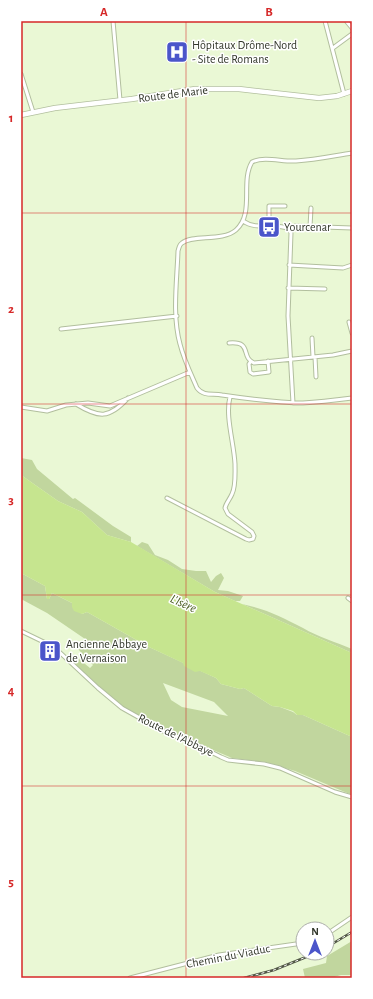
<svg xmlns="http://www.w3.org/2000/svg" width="373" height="999" font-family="'Alegreya Sans',sans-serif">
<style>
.green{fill:#c1d69e;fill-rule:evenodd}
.water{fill:#c6e58f}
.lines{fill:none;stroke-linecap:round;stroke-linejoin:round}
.street-casing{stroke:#b2bf9e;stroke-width:5}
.secondary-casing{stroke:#b2bf9e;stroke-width:6}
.street{stroke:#fff;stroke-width:3}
.secondary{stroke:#fff;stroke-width:4.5}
.rail-casing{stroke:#525847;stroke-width:2.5}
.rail{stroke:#fff;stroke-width:1;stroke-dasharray:3;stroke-linecap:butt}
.grid{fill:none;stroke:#d62828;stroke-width:1;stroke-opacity:0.55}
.labels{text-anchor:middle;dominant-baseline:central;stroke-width:3;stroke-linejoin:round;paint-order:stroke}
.poi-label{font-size:12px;fill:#32372a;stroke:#fff;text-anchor:start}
.street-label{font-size:12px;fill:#32372a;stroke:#fff}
.water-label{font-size:13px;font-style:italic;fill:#4a5c21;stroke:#fff}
.neatline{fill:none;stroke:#d62828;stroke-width:1.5}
.grid-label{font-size:13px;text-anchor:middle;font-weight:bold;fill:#d62828}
</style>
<rect width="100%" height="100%" fill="#eaf8d5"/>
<path class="green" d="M21 458 32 460 37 469 73 499 75 498 113 526 131 537V542L107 535 82 512 58 501 21 475Z
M142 542 148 544 155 555 168 560 182 569 196 571H206L211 582 216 576 221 573 224 578 218 590 228 591 243 596 240 601H235L215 592 137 546Z
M21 573 45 586 47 599H49L52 593 72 603 82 614 87 612 149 647 216 678 221 684 240 689 244 688 272 706 280 707 293 712 297 715H303L352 737V795L295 771 265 762 232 758 166 730 124 708 77 669 74 665 75 661 79 659 90 668 93 665 77 648 88 641 47 613 21 599ZM163 683 214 702 228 716 182 707 171 700Z
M242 604C266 609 282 617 303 628 318 637 336 642 352 649V653Z
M352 941V975H341L331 978H305L303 969 326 963 327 956Z"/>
<path class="water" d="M21 475 58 501 82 512 107 535 131 542 215 592 352 653V737L303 715H297L293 711 280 707 272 706 244 688 240 689 221 684 216 678 200 671 195 672 184 666 183 663 149 647 87 612 82 614 74 611 72 607V603L52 593 49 599H47L45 586 21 573Z"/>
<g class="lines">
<g class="street-casing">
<path id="street" d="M113 21 120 100
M325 21 344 94
M347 22 352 28
M333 48 352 34
M21 74 33 112
M352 153C333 156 315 160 296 161 282 162 265 156 252 162 240 182 255 213 236 230 222 242 193 234 182 243 179 245 179 248 178 251 177 281 172 315 180 344 184 360 191 374 197 388 204 397 213 393 222 395 249 399 276 403 303 403 319 402 336 400 352 398
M243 221C257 231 275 222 289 229L295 226 352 228
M269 227V206H285
M310 227 311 208
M289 229 291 233 288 316 293 403
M289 265 343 268 352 265
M288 288 325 289
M349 322 352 333
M61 329 177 316
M312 338 313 357
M229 343C253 341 240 357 254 363L333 355 352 351
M315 357 316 377
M251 361 249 364 250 372 253 374 269 372 268 361
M76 404C99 418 109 419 128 398
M21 407 47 411 66 405 88 403 110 406 190 372
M167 498 246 539 249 540 253 539 254 536 252 532 228 514 225 508C226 503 230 499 232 494 236 486 235 473 235 464 234 443 225 416 230 397
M348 598 352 601
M21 631 54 647 98 688 122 708 163 731 193 743 221 757 228 760 264 764 280 768 335 792 352 797
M327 934 352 917
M130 978 219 955 303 943"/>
</g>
<g class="secondary-casing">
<path id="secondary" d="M21 115 55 108 132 99 195 89H239L319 98 337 96 352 91"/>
</g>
<use href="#street" class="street"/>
<use href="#secondary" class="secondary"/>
<g class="rail-casing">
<path id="rail" d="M327 947 352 932
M244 978 274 970 316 953"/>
</g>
<use href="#rail" class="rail"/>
</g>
<path class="grid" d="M186 21V978M21 213H352M21 404H352M21 595H352M21 786H352"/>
<defs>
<g id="hospital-square" transform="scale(1.15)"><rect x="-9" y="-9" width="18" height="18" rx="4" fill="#4b55ca" stroke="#fff"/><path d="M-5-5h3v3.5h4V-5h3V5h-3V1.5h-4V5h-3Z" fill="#fff"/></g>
<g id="bus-square" transform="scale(1.15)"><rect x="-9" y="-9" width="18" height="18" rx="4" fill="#4b55ca" stroke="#fff"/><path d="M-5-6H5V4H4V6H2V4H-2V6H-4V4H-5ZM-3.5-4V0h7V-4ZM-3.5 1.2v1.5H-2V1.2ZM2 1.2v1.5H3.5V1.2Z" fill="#fff"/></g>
<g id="building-square" transform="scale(1.15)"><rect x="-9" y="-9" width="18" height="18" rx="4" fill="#4b55ca" stroke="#fff"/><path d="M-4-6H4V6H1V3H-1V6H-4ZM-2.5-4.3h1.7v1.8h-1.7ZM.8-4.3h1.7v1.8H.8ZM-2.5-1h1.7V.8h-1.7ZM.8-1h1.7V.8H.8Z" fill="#fff"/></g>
</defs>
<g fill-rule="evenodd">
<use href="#hospital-square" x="177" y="52"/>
<use href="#bus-square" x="269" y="227"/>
<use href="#building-square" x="50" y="651"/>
</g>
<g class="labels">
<g class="poi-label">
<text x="192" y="45">Hôpitaux Drôme-Nord<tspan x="192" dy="14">- Site de Romans</tspan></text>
<text x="284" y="227">Yourcenar</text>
<text x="66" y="644">Ancienne Abbaye<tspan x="66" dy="14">de Vernaison</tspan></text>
</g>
<g class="street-label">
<text transform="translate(173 94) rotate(-7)">Route de Marie</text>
<text transform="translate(176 735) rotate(26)">Route de l'Abbaye</text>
<text transform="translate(228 956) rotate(-11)">Chemin du Viaduc</text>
</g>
<g class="water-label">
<text transform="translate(183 604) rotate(25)">L'Isère</text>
</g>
</g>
<rect width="373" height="999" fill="none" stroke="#ffffff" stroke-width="44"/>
<g transform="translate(315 941)"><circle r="19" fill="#ffffff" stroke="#adafaa"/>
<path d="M0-3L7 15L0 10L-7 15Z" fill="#4b55ca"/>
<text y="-6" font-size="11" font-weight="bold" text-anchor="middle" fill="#32372a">N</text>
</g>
<rect x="22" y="22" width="329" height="955" class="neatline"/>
<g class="grid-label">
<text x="104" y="16">A</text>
<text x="269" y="16">B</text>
<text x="11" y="122">1</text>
<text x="11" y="313">2</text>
<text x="11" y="504">3</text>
<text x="11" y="695">4</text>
<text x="11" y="886">5</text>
</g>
</svg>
